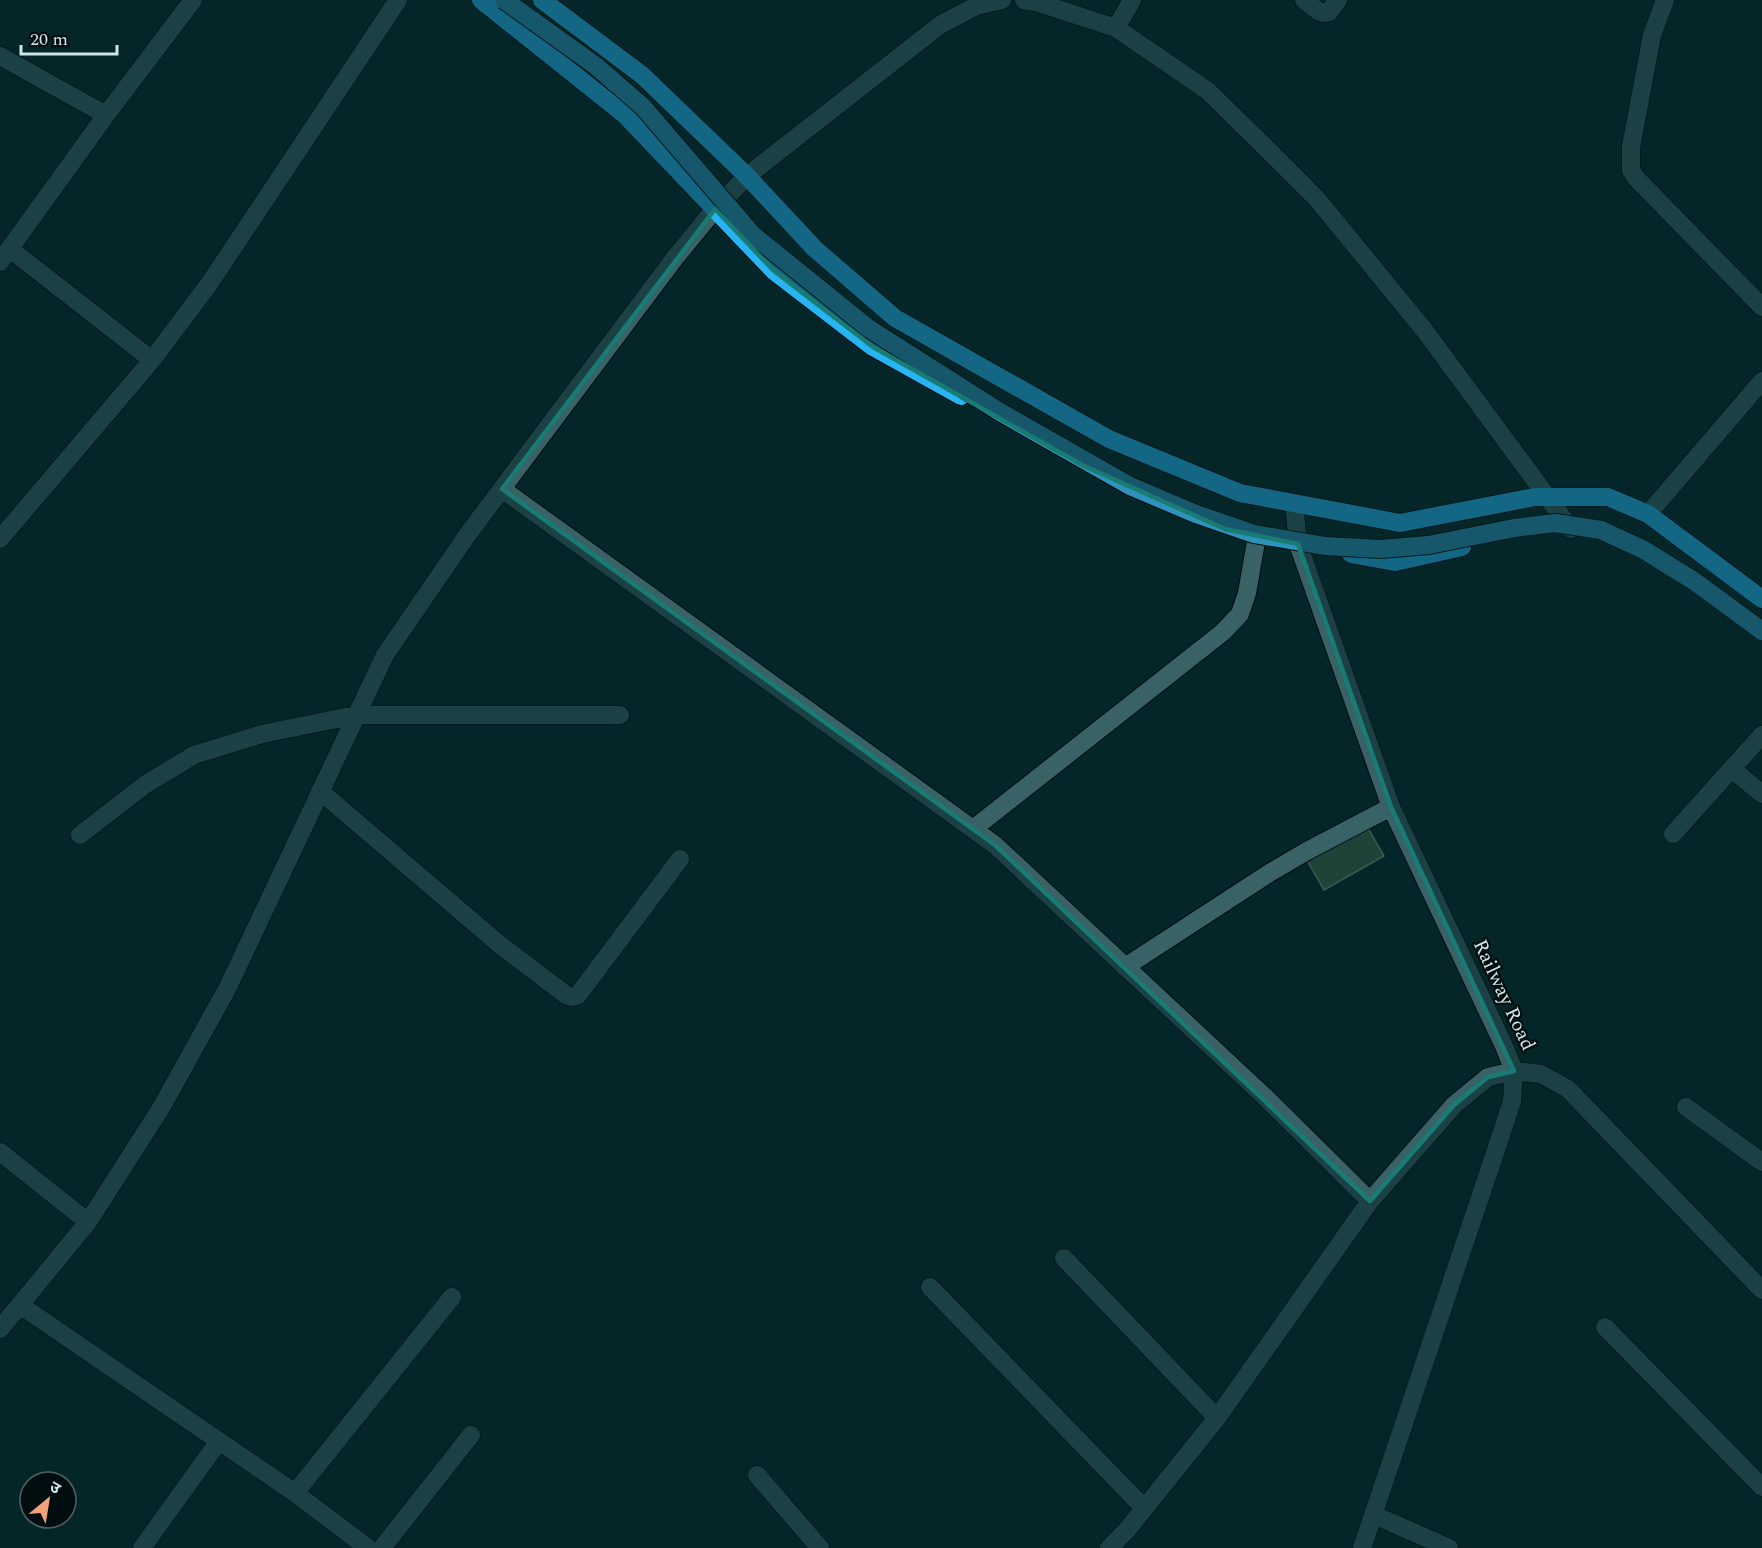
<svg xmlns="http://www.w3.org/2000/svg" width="1762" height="1548" font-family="Spectral,'Noto Sans Devanagari',serif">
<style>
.building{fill:#1f4338;stroke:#395d52;stroke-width:1.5}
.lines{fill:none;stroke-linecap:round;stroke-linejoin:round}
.minor-casing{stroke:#000e10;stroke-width:20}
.highway-casing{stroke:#000e10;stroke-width:20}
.minor{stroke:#386265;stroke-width:18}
.highway{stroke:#27b4f3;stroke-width:18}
.major-bridge-casing{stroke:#000e10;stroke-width:20;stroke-linecap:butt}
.major-bridge{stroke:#2e93ba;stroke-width:18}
.marked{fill:none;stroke:#197c74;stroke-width:4.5;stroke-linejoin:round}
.labels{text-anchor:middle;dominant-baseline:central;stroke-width:4.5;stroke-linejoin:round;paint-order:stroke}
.street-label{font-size:20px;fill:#cfe5e7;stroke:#010d0f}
</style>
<rect width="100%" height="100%" fill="#052629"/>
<path class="building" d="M1364 821 1384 856 1324 890 1304 855Z"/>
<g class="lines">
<g class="minor-casing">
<path id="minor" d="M1024 0 1036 2 1116 28 1208 91 1271 153 1317 199 1425 331 1571 529
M1304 0 1318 11 1325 13 1329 12 1338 0
M1665 0 1652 35 1631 147V170L1636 178 1762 307
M1116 28 1132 0
M0 56 106 115
M10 249 152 360
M0 262 106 115 193 0
M502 489 995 845 1264 1096 1370 1201
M1294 503 1298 544 1391 807 1504 1046 1514 1071 1512 1101 1498 1144 1362 1548
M1648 514 1762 381
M0 539 152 360 209 284 398 0
M1732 769 1762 794
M320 791 499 944 566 995 571 997 578 995 680 859
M973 829 1223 632 1240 614 1247 593 1257 536
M1673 834 1762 735
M80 835 146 784 194 755 262 734 356 715H620
M1125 967 1271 872 1307 851 1391 807
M1686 1107 1762 1162
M0 1152 88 1222
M1064 1258 1217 1418
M930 1287 1144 1508
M20 1305 295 1493 368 1548
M1605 1327 1762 1487
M0 1329 88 1222 161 1108 227 989 385 655 468 534 674 259 715 209 747 176 940 25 976 6 1002 0
M757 1475 820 1548
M295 1493 452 1297
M1374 1515 1449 1548
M142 1548 219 1441
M382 1548 471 1435
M1109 1548 1127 1530 1217 1418 1370 1201 1454 1105 1488 1077 1514 1071 1541 1074 1568 1089 1762 1290"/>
</g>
<g class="highway-casing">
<path id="highway" d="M481 0 625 115 774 271 873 347 961 396
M542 0 642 75 747 176 815 249 895 318 1109 439 1240 493 1400 523 1535 497H1608L1648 514 1762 599
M1351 554 1395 562 1462 547"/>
</g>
<use href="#minor" class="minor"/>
<use href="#highway" class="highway"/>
<g class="major-bridge-casing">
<path id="major-bridge" d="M504 0 596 66 643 107 753 235 868 328 1000 412 1130 486 1196 514 1254 534 1325 546 1381 549 1429 545 1514 528 1555 523 1601 530 1644 550 1694 581 1762 631"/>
</g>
<use href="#major-bridge" class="major-bridge"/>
</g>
<path d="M0 0H1762V1548H0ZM715 209 774 271 873 347 1084 466 1225 529 1298 544 1391 807 1514 1071 1488 1077 1454 1105 1370 1201 995 845 502 489Z" fill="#052629" fill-opacity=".55" fill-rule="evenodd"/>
<path class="marked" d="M715 209 774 271 873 347 1084 466 1225 529 1298 544 1391 807 1514 1071 1488 1077 1454 1105 1370 1201 995 845 502 489Z"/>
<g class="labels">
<g class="street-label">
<text transform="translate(1504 995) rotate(65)">Railway Road</text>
</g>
</g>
<g transform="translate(48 1500) rotate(30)"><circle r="28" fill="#010d0f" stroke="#536365" stroke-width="1.5"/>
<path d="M0-4.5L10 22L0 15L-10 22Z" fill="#f1a17b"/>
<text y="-9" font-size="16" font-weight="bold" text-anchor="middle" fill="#cfe5e7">उ</text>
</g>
<path d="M21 45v9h96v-9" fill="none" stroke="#cfe5e7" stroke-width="3"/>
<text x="30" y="45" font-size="18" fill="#cfe5e7" stroke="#010d0f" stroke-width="4.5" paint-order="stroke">20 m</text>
</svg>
